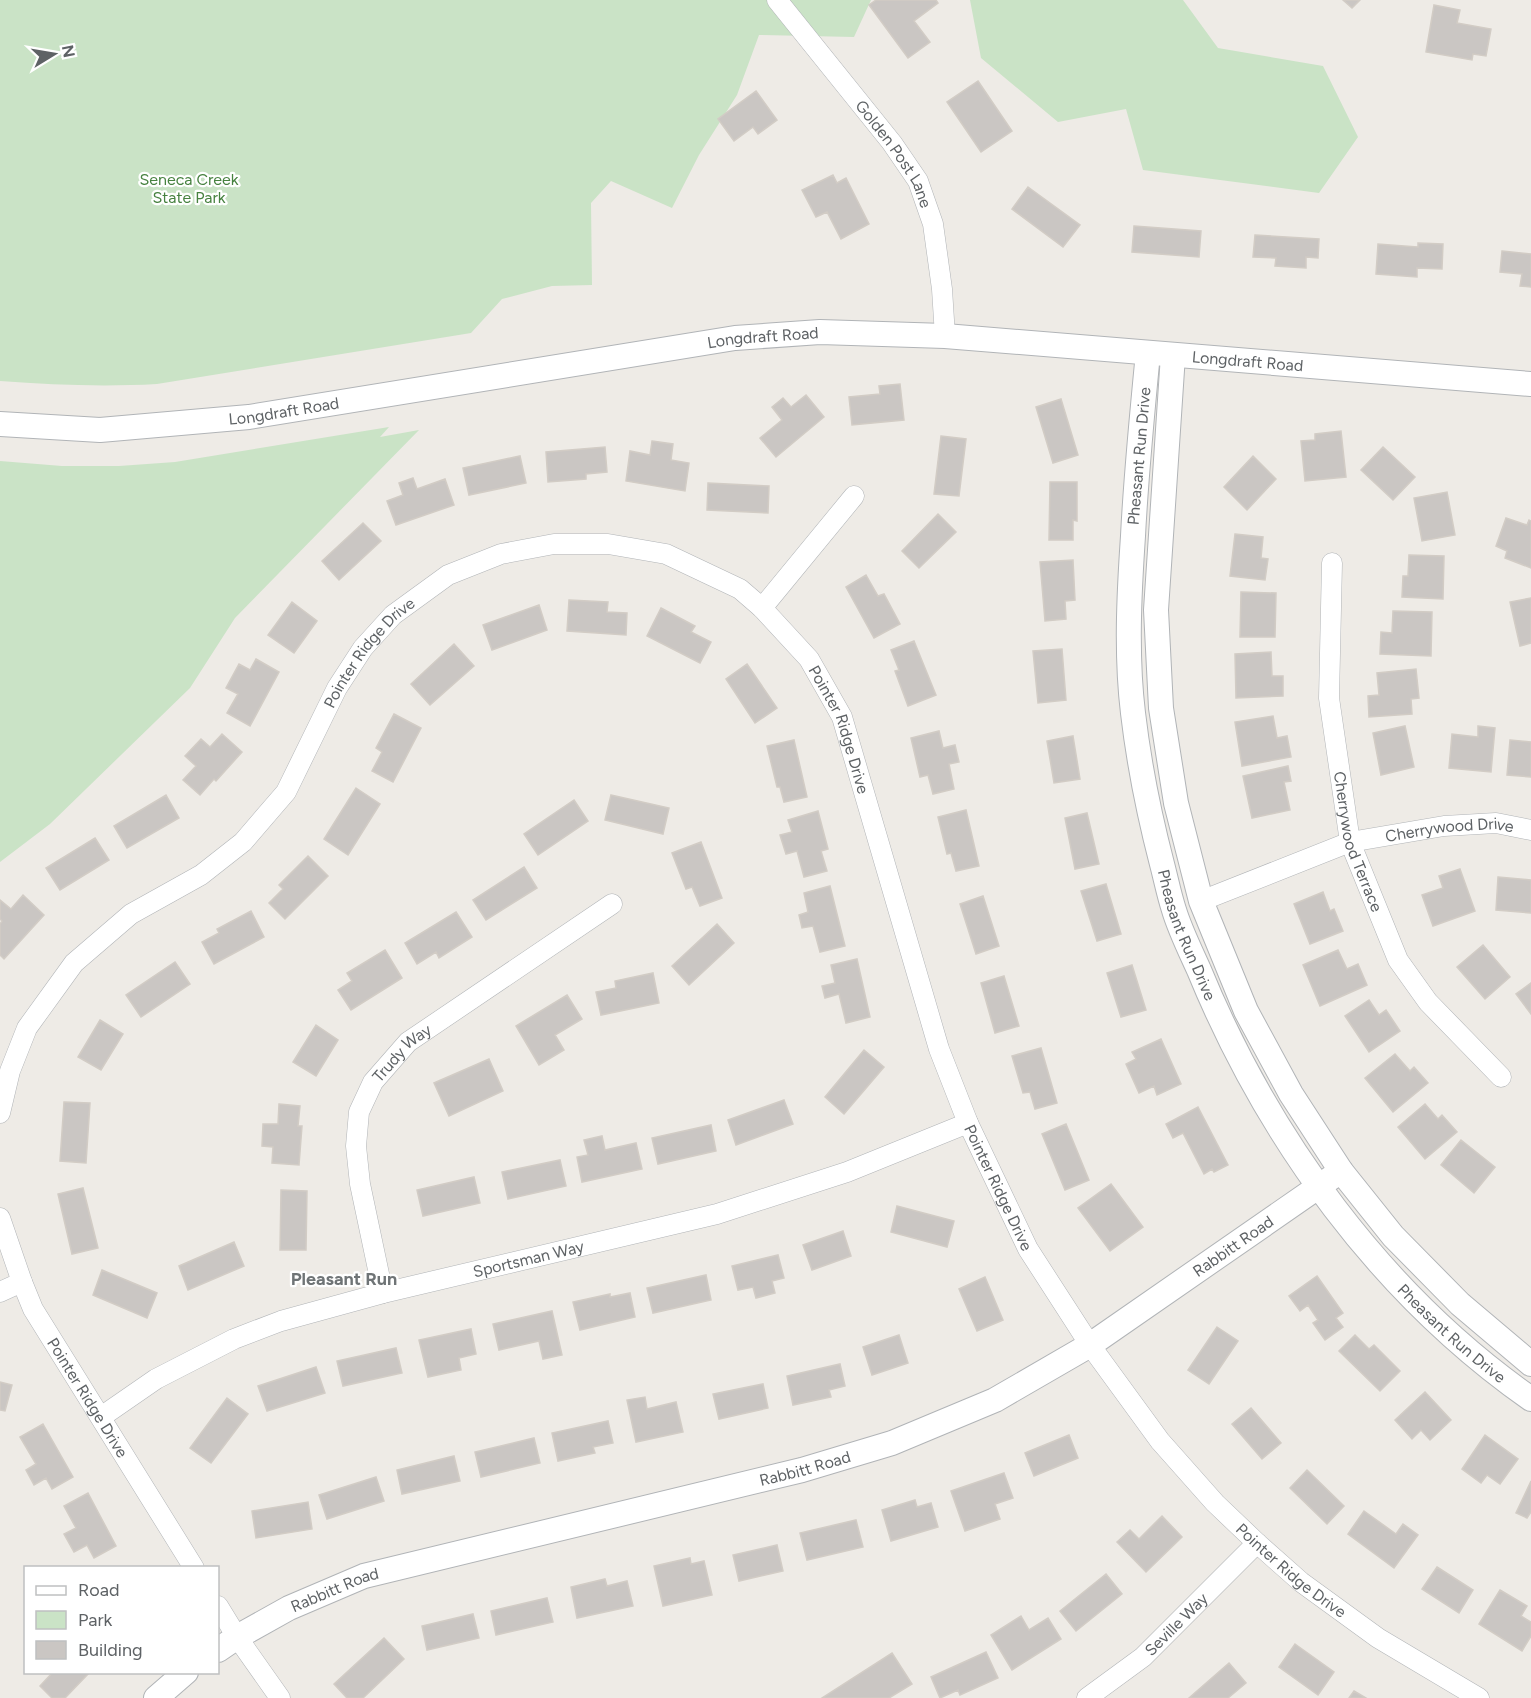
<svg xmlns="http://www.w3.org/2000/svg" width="1531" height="1698" font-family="Figtree,sans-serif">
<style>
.green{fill:#cae3c6}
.building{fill:#cac6c3;stroke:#d2ccc5;stroke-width:1.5}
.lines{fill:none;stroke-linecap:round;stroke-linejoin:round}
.minor-casing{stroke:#b1b4b7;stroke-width:21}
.tertiary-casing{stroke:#b1b4b7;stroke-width:26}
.minor{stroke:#fff;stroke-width:20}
.tertiary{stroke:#fff;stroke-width:24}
.labels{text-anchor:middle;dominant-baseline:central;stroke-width:4.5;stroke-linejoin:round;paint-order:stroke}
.street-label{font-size:16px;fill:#5e6265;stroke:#fff}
.park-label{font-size:16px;fill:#478240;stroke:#fff}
.neighbourhood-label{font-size:18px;font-weight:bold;fill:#6f7476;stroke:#fff}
</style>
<rect width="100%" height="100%" fill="#eeebe6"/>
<path class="green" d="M0 0H871L854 37 759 35 737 95 699 155 672 208 611 181 591 203 592 285 552 286 502 299 471 333 157 384C104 387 53 385 0 381Z
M970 0H1183L1218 48 1323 66 1358 137 1319 193 1143 170 1126 109 1058 122 981 58Z
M389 427 380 437 419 430 235 618 190 688 50 824 0 862V461L62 466H119L175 462Z"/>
<path class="building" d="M876 0H936L938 3 914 21 930 42 908 58 869 5Z
M1343 0H1360L1352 8Z
M1434 5 1460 10 1457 23 1491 29 1486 56 1473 54 1472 60 1426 52Z
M978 81 1012 131 981 152 947 102Z
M756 91 777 120 758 134 753 127 734 141 718 119Z
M833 175 837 183 846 178 869 224 841 239 827 212 816 217 802 190Z
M1028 187 1080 225 1063 247 1012 209Z
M1134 226 1201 231 1199 257 1132 252Z
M1255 235 1319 239 1318 258 1306 257V268L1275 266 1276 258 1253 257Z
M1418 243 1443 244 1442 269 1417 268V277L1376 274 1378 244 1418 247Z
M1502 251 1531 254V287L1520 286 1522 274 1500 272Z
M900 384 904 420 852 425 849 397 880 394 879 386Z
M806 395 824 417 776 457 760 438 782 420 772 407 783 398 791 407Z
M1061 399 1078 455 1053 463 1036 407Z
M1341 431 1346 477 1305 481 1301 441 1315 440V434Z
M941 436 966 439 959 496 934 494Z
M652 441 673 444 671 460 689 463 685 491 626 481 630 451 650 455Z
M605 447 607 472 586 474V479L548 482 546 452Z
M1383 447 1415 477 1393 500 1361 470Z
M520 456 526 483 469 495 463 468Z
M1253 456 1276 479 1247 510 1224 487Z
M413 478 417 489 445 479 454 505 396 525 387 501 403 495 399 483Z
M1050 482H1077V521L1073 520V540H1049Z
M708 483 769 486 768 513 707 510Z
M1447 492 1455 535 1422 541 1414 498Z
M938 514 956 532 919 568 902 551Z
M1506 518 1527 525 1529 520 1531 521V568L1505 558 1507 551 1496 546Z
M363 523 381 541 339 580 322 561Z
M1235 534 1263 537 1261 558 1268 559 1265 580 1230 576Z
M1409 555 1444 556 1443 599 1402 597 1403 576H1408Z
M1073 560 1075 600 1065 601 1066 619 1045 621 1040 562Z
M866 575 878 596 884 594 900 624 874 638 846 587Z
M1241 592 1276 593 1275 637H1240Z
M1531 598V643L1520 646 1510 602Z
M569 600 608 602 607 612 627 613 626 635 567 631Z
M292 602 317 621 294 653 268 635Z
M539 605 547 630 492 650 483 625Z
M661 608 695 626 691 632 711 642 700 663 647 636Z
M1393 611 1432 612 1431 656 1380 654 1381 632 1392 633Z
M914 641 936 695 908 706 895 671 899 670 891 650Z
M454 644 474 666 430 705 411 684Z
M1062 649 1066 700 1038 703 1033 651Z
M1271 652 1272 676H1283V696L1236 698 1235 654Z
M256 659 279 672 250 726 227 713 238 694 226 688 239 664 250 670Z
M747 664 777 708 755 723 726 679Z
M1416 669 1419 698 1411 699 1412 714 1369 717 1368 696 1379 695 1377 673Z
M394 714 421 728 393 782 372 771 382 752 376 748Z
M1273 716 1277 738 1287 736 1291 757 1242 766 1235 722Z
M1405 726 1414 767 1381 775 1373 733Z
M1478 726 1495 728 1491 772 1449 768 1452 734 1478 737Z
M939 731 943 748 955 745 959 762 949 764 954 789 933 794 928 775 920 777 911 738Z
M222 734 242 752 216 781 214 779 200 795 183 780 196 766 185 756 201 739 210 747Z
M1073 736 1080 779 1054 783 1047 741Z
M794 740 807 797 784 802 780 787H777L767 746Z
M1510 740 1531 742V777L1507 775Z
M1288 766 1291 781 1284 782 1290 810 1252 818 1243 776Z
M356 788 380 804 348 855 324 839Z
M166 795 179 818 127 848 114 826Z
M611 795 669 808 663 834 605 820Z
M574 800 588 821 538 855 524 834Z
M966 810 979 866 956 871 951 853 947 854 938 817Z
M818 811 828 849 821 851 827 871 804 877 797 851 786 854 780 835 792 832 788 820Z
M1087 813 1099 864 1075 869 1065 818Z
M95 838 109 860 60 890 46 868Z
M701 842 722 898 700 906 692 887 686 889 672 853Z
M308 856 328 876 285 919 269 903 283 889 279 885Z
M524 867 537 888 486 920 473 900Z
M1460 869 1475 911 1433 926 1422 895 1443 888 1439 876Z
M1498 877 1531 880V913L1496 910Z
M1106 884 1121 934 1097 941 1081 891Z
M830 886 845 946 820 952 813 926 802 928 799 915 808 912 804 893Z
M1323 892 1330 911 1334 909 1343 931 1310 944 1294 904Z
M23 895 44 915 4 959 0 955V924L2 921 0 919V900L11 909Z
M983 896 999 946 976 954 960 904Z
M251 911 264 937 214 964 202 942 219 933 217 929Z
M456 912 472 937 439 958 436 952 417 964 405 943Z
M717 924 734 943 689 985 672 966Z
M1483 945 1510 977 1485 999 1457 967Z
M385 950 402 978 351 1010 338 990 352 981 347 973Z
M1338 950 1347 969 1358 964 1367 985 1320 1006 1303 965Z
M857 959 870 1017 846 1023 839 994 825 998 822 986 835 983 831 965Z
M175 962 190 984 141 1017 126 995Z
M1132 965 1146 1010 1121 1017 1107 973Z
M653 973 659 1003 601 1015 596 992 616 988 615 981Z
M1004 976 1019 1026 995 1033 981 983Z
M1531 983V1014L1516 994Z
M567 995 582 1019 555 1035 564 1050 539 1065 516 1026Z
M1369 1000 1379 1015 1386 1010 1400 1031 1369 1052 1345 1016Z
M100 1020 123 1034 101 1070 78 1057Z
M316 1025 338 1040 316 1076 293 1062Z
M1161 1039 1181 1084 1157 1095 1154 1086 1139 1093 1126 1064 1136 1059 1132 1052Z
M1041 1048 1057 1103 1035 1109 1030 1092 1023 1093 1012 1056Z
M864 1050 884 1067 844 1114 825 1097Z
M1395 1054 1410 1071 1414 1067 1428 1083 1393 1112 1365 1078Z
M489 1059 503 1091 449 1116 434 1083Z
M784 1100 793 1124 736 1145 728 1120Z
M64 1102 90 1103 86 1163 60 1161Z
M279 1104 300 1106 298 1126H302L299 1165 272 1163 273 1147 262 1146 263 1124H278Z
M1425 1104 1438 1119 1442 1115 1457 1132 1425 1159 1398 1127Z
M1198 1107 1228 1165 1214 1172 1212 1169 1204 1174 1183 1133 1173 1138 1166 1124Z
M1066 1124 1089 1180 1065 1190 1042 1134Z
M711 1125 716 1151 658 1164 652 1138Z
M602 1136 605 1150 636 1143 642 1169 582 1182 577 1157 588 1155 584 1140Z
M1461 1140 1495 1167 1474 1193 1441 1165Z
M560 1160 566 1186 508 1199 502 1172Z
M474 1177 480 1203 423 1216 417 1190Z
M1111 1184 1143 1227 1110 1251 1078 1208Z
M83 1188 98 1248 72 1254 58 1194Z
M281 1190 307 1191 306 1250H280Z
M897 1206 954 1221 947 1247 891 1232Z
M843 1231 851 1256 812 1270 803 1245Z
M234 1242 244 1266 188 1290 179 1266Z
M778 1255 784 1278 772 1281 775 1293 756 1298 753 1287 738 1290 732 1266Z
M102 1270 157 1293 147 1318 93 1295Z
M706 1275 711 1300 653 1313 647 1288Z
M1317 1276 1343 1313 1336 1318 1343 1327 1325 1340 1313 1323 1318 1320 1308 1305 1300 1311 1289 1296Z
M985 1277 1003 1320 977 1331 959 1289Z
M630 1293 635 1317 580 1330 573 1302 610 1294V1297Z
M552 1311 562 1355 543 1359 539 1341 499 1350 493 1324Z
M1217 1327 1238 1341 1209 1384 1188 1370Z
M471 1329 476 1354 459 1358 461 1370 428 1377 419 1340Z
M899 1335 908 1363 872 1375 863 1347Z
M1355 1335 1369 1349 1374 1345 1400 1371 1380 1391 1339 1351Z
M396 1348 402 1373 343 1386 337 1361Z
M840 1364 845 1386 829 1390 831 1397 793 1405 787 1376Z
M316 1367 325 1393 267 1411 258 1386Z
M0 1382 12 1385 5 1411 0 1410Z
M763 1384 768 1408 719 1419 713 1394Z
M1425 1392 1451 1420 1430 1440 1421 1430 1412 1439 1395 1420Z
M645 1397 647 1409 676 1402 683 1432 636 1442 627 1400Z
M227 1398 248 1414 211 1463 190 1448Z
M1251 1408 1281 1443 1262 1459 1232 1424Z
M608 1421 613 1443 593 1447 595 1453 558 1461 552 1433Z
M43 1424 73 1477 52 1489 46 1478 34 1485 26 1470 36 1464 20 1437Z
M1069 1435 1078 1458 1034 1476 1025 1453Z
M1485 1435 1518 1459 1500 1484 1487 1475 1481 1483 1462 1469Z
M534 1438 540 1463 481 1477 475 1452Z
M454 1456 460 1481 402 1494 397 1470Z
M1307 1470 1344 1506 1327 1524 1290 1488Z
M1004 1473 1013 1498 995 1504 1000 1519 965 1531 951 1491Z
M376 1477 384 1501 327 1519 319 1495Z
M1531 1481V1512L1527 1518 1516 1513Z
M88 1493 116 1546 94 1558 87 1545 74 1552 64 1534 76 1528 64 1506Z
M915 1500 917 1507 931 1503 938 1527 891 1541 882 1510Z
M308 1502 312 1529 256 1538 252 1511Z
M1364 1511 1396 1534 1403 1524 1418 1535 1394 1568 1348 1534Z
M1162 1516 1182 1537 1146 1572 1117 1542 1130 1530 1139 1539Z
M856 1520 863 1547 807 1560 800 1533Z
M777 1545 783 1571 739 1581 733 1555Z
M690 1558 691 1564 704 1561 712 1595 663 1606 654 1566Z
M1437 1567 1473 1590 1459 1613 1422 1589Z
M1106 1574 1122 1594 1076 1631 1060 1611Z
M605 1579 607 1586 627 1581 633 1606 577 1618 571 1587Z
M1500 1590 1527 1606 1521 1616 1531 1622V1636L1522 1651 1479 1624Z
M547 1598 553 1622 496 1635 491 1611Z
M473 1614 479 1638 427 1650 422 1626Z
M1021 1616 1029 1630 1048 1618 1061 1639 1012 1670 991 1635Z
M384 1638 404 1659 363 1698H347L334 1684Z
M1295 1644 1334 1672 1318 1695 1279 1667Z
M986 1652 998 1678 960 1695 958 1690 940 1698 931 1677Z
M892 1653 912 1684 889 1698H822Z
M1229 1663 1246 1683 1228 1698H1189Z
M53 1672H90L65 1698H52L40 1686Z
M1354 1691 1366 1698H1349Z"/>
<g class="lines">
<g class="minor-casing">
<g id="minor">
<path id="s1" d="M777 0 892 143 918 181 933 224 942 289 945 336"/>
<path id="s2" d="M1332 563 1329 698 1350 842 1398 960 1428 1002 1501 1077"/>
<path d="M762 608 854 496"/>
<path id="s3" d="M1201 901 1350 842 1444 826 1496 823 1531 830"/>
<path id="s4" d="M0 1113 10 1071 27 1028 74 963 131 914 201 875 243 842 286 792 337 688 363 648 393 615 448 575 501 554 554 544H608L666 554 740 589 762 608 809 659 842 717 939 1049 968 1123 1028 1249 1090 1345 1160 1441 1215 1503 1257 1543 1301 1582 1378 1638 1479 1698"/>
<path id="s5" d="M0 1218 22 1282 33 1309 194 1568"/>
<path d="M0 1292 22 1282"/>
<path id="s6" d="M383 1293 360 1184 356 1146 359 1112 373 1082 408 1042 612 904"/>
<path id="s7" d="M101 1417 156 1379 234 1339 281 1321 383 1293 717 1214 847 1172 968 1123"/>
<path d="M218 1606 237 1637 280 1698"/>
<path id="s8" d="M1087 1698 1143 1657 1257 1543"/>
</g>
</g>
<g class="tertiary-casing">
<g id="tertiary">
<path id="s9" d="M1148 353C1142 414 1136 475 1133 536 1129 595 1126 655 1133 713 1139 764 1149 814 1162 864 1166 879 1169 895 1174 910 1180 930 1190 950 1199 970 1268 1138 1381 1294 1531 1399"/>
<path d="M1173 355 1156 610 1161 708 1176 803 1201 901 1246 1011 1291 1094 1341 1171 1393 1236 1460 1304 1531 1364"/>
<path id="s10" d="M0 424 100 430 249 417 735 338 820 332 945 336 1531 384"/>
<path id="s11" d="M218 1650 237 1637 289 1608 364 1576 802 1470 892 1443 995 1400 1090 1345 1341 1171"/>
<path d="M156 1698 186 1672"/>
</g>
</g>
<use href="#minor" class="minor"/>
<use href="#tertiary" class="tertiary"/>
</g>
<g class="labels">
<g class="street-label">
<text stroke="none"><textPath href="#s1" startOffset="194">Golden Post Lane</textPath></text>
<text stroke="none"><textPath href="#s10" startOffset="770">Longdraft Road</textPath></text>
<text stroke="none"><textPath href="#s10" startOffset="1256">Longdraft Road</textPath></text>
<text stroke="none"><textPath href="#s10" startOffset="285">Longdraft Road</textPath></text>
<text transform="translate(1139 456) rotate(-85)">Pheasant Run Drive</text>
<text stroke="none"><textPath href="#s4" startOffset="608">Pointer Ridge Drive</textPath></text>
<text stroke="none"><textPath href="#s4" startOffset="1202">Pointer Ridge Drive</textPath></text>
<text stroke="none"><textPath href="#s3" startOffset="261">Cherrywood Drive</textPath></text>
<text stroke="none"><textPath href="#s2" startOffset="282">Cherrywood Terrace</textPath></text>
<text stroke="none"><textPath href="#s9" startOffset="590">Pheasant Run Drive</textPath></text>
<text stroke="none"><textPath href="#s6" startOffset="258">Trudy Way</textPath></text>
<text stroke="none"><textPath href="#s4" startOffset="1688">Pointer Ridge Drive</textPath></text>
<text stroke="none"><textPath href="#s11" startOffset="1104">Rabbitt Road</textPath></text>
<text stroke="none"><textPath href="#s7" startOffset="460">Sportsman Way</textPath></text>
<text stroke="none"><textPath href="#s9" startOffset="1074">Pheasant Run Drive</textPath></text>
<text stroke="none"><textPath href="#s5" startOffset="201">Pointer Ridge Drive</textPath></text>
<text stroke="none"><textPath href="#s11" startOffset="618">Rabbitt Road</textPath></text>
<text stroke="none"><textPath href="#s4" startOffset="2174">Pointer Ridge Drive</textPath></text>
<text stroke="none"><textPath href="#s11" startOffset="132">Rabbitt Road</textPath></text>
<text stroke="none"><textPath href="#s8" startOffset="116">Seville Way</textPath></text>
</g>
<g class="park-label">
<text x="189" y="179">Seneca Creek<tspan x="189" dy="18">State Park</tspan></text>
</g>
<g class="neighbourhood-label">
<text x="344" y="1279">Pleasant Run</text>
</g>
</g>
<rect x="24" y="1566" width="195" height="108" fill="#ffffff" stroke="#bfc0c1" stroke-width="1.5"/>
<rect x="36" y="1586" width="30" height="9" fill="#ffffff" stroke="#bfc0c1" stroke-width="1.5"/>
<text x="78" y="1596" font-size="18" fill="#5e6265">Road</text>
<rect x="36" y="1611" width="30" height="18" fill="#cae3c6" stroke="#bfc0c1" stroke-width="1.5"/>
<text x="78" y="1626" font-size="18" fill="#5e6265">Park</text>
<rect x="36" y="1641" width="30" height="18" fill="#cac6c3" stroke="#bfc0c1" stroke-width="1.5"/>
<text x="78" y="1656" font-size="18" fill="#5e6265">Building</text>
<g transform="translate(54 54) rotate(79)" stroke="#ffffff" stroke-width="4.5" paint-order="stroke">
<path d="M0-4.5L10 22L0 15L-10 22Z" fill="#5e6265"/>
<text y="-9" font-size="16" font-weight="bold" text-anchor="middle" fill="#5e6265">N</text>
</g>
</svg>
